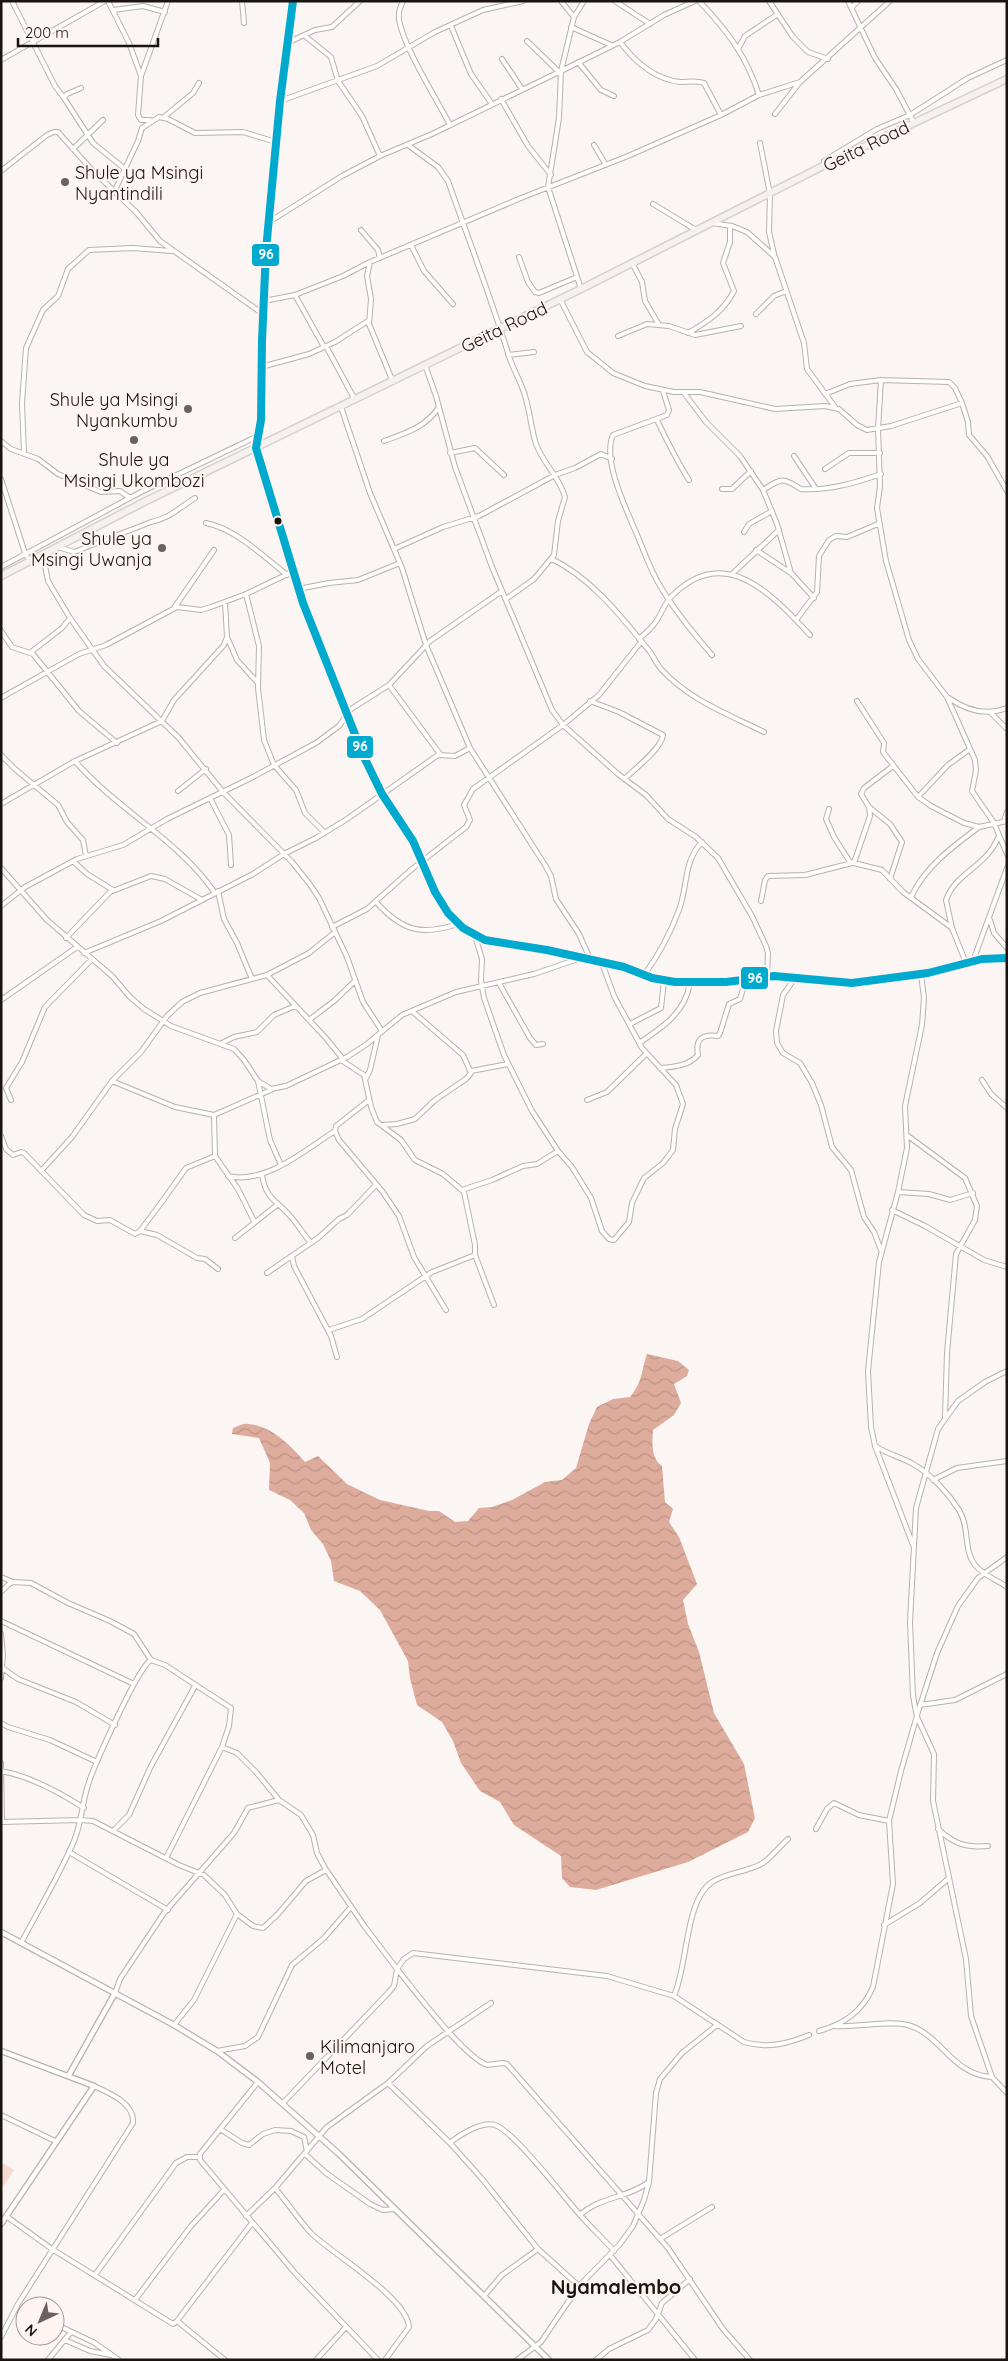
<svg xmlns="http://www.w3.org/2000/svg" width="1008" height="2361" font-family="Quicksand,sans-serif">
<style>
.green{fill:#f8d9d0}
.water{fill:url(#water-waves)}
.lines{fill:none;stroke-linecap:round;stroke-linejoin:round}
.minor-casing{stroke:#b8b1af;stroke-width:6}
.tertiary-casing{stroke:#b8b1af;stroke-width:7}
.secondary-casing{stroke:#b8b1af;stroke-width:8}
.trunk-casing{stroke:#d4d0d0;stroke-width:9}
.minor{stroke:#fefefd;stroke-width:4}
.tertiary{stroke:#fefefd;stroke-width:4.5}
.secondary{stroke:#fbf8f8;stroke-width:5}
.trunk{stroke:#f6f0ee;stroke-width:6}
.bus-1-casing{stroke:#fef4f1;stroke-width:11}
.bus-1{stroke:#00a9ce;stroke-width:8}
.poi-dot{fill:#696260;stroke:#fef4f1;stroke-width:2}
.bus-dot{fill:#1b1310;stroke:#fef4f1;stroke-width:2}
.labels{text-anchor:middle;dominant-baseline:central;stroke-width:4;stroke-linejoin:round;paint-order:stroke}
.street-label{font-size:18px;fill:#1b1310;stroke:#fef4f1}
.poi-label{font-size:18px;fill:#1b1310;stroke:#fef4f1;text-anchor:start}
.quarter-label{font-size:20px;font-weight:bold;fill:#1b1310;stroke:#fef4f1}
.line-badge{stroke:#fef4f1;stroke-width:2}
.badge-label{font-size:14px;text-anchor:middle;font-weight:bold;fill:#fff}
</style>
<defs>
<pattern id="water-waves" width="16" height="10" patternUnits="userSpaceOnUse" patternTransform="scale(1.25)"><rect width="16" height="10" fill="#deac9c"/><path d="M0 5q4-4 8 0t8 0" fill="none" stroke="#be9385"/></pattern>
</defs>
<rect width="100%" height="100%" fill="#fbf5f4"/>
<path class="green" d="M1 2162 14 2170 1 2190Z"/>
<path class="water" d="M647 1354 678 1361 689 1370 687 1376 674 1384 681 1403 674 1415 653 1430C652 1444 651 1458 662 1466L665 1502 673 1509 669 1522 679 1537 697 1584 683 1600 688 1624 699 1652 714 1713 744 1764 755 1818 748 1832 688 1862 596 1890 570 1887 562 1878 561 1856 514 1825 500 1802 480 1791 461 1763 453 1741 442 1722 417 1705 410 1678 408 1661 380 1610 360 1591 334 1581 331 1561 323 1544 311 1530 304 1513 290 1500 269 1490 270 1463 259 1438 232 1434 233 1428C237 1427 243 1423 248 1424 271 1425 291 1446 305 1462L318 1456 347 1484 380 1500 429 1511H439L455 1522 468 1521 479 1508 492 1507 512 1500 545 1482 562 1480 576 1468 589 1424 597 1407 613 1399 630 1397C643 1381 641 1372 647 1354Z"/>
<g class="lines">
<g class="minor-casing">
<path id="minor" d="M12 1 55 86 64 98
M108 1 129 43 141 76
M242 1 244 23
M403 1C400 7 398 13 399 20 405 50 435 96 450 125
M561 1 574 17
M615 1 650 24
M699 1C727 30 747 57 759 95
M769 1 793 37 808 52 828 59
M848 1 875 58 896 89 914 123
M852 7 858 1
M113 10 143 6 165 12
M451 26 471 74 492 104
M571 27 611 45
M305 36 331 57 338 81 362 116 380 156
M527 41 559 72
M620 42C635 62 654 79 680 82 688 82 696 80 704 83L721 115
M287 43 315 30 332 27 360 1
M738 49 745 36 778 14
M502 59 522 89
M1 60 105 1
M578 62 601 90 614 96
M81 88 67 94 64 98 93 143 125 169
M501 99 528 146 551 175
M280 101 377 66 435 32 483 10 523 1
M775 114 800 82 890 1
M164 117 193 93 199 83
M150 120H141L138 115 141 76 168 1
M760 143 770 194 769 232 774 254
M408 145 438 167 448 181C468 238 490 295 508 353 512 368 521 381 525 396 530 411 531 429 536 444 544 465 559 476 565 497L558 521 554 555 534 579 506 599
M594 145 606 165
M73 149 103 120
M825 165 824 161 877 129 910 115 968 78 1007 60
M1 171 47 135 54 132H58L92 170 136 212 160 241 263 314
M115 190 138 141 142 128 159 117 168 119 195 133 243 132 276 142
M653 204 696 230
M269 222 342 176 380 156 432 134 561 71 620 42 664 15 695 1
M712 223 732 226 747 232 775 257 804 343 807 369 835 407
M361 230 378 250 380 258
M411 245 424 271 453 304
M519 257 528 282 535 292 539 293 577 277
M370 262 367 276 371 299 369 324 393 382
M632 263 642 282 645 301 658 323
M581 289 548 187 559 118 561 71 574 17 584 1
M295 295 324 347
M560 299 587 352 613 373 645 386 674 392H700L775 409 825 406 839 409 857 425 867 430 891 426 962 403
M264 301 295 295 343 276 370 262 521 198 628 156 721 115 759 95 800 82
M756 314 774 296 786 291
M688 333C707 322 723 312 734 291L723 263 730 242V226
M618 336 647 324 669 326 695 335 741 326
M326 346 355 400
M508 355 534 352
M425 365 436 396 455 467 492 567 552 710 563 725 618 774 646 795 668 819 696 837 718 858 752 916 766 946 768 953 767 976
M261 367 309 354 335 342 368 321
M881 380 878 429 880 486 877 508 886 561 909 640 918 659 947 697 975 760 976 770 972 791 994 823 1007 854
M663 391 669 410 667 415 613 435C601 462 630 516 640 542 646 556 651 571 659 584 673 609 693 633 712 655
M684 393 706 422 740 456 763 490 777 524 791 573
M825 394 850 384 881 380 949 382 955 388 962 403 968 422 969 435 987 456 1007 491
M341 407 370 493 402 568 426 645 470 748 545 865 551 876 556 899 579 934 591 961
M657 420C667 441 677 461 689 480
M1 441 11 449 38 459 58 474 101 492 120 491 130 498
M384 441C406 433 426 427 439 407
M256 448 303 603 364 757 382 794 413 841 441 903 453 919 470 933 491 942 547 950 624 967 657 979 680 983 726 982 774 976 852 983 928 973 982 959 1007 958
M24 453 22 403 26 348 43 310 58 296 68 269 89 250 133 248 171 251
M450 453 475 448 504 475
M794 456 816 489
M825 469 849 453H880
M1 479 25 553 30 561
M722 489H732L751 471
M763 490C782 478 782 477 801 489 828 491 855 483 881 474
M206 523C236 529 263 556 287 575
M744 532 749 524 772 511
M58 547 74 552 151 522C170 518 179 508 195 498
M394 549 443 527 479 516 555 475 575 468 601 454 612 459
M756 550 791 573 814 598
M43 555 48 581 70 618 104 666 178 737 223 792 292 862 309 883 319 898 347 957 363 1002 382 1031
M552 559C593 579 623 619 651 653 654 658 657 664 661 669 689 700 728 714 764 732
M1 567 141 492 260 435
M732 574 779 530
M298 589 329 583 358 580 400 563
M246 594 259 646 258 688 264 740 274 765 296 790 305 813 325 833
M174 608 214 550
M796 620 817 592 819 556 829 540 836 536 847 537 878 524
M1 631 12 647 33 654 79 711 117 743
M227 637 237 660 257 682
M639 639C646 633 653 627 657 620 662 612 665 603 671 597 724 542 772 594 810 635
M31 652 62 628 70 618
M389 685 440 754
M1 698 79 654 106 645 177 607 201 610 211 607 246 594 294 571
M949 698C967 711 986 716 1007 708
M590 701 619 712 663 735C662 748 634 770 624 779
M857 701 884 743 883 752 918 797 931 806 964 823 979 827 1007 821
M991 713 1007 729
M1 755 15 769 58 805 67 822 83 840 86 856
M75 761C117 810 179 840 215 893
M178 791 206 769
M918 797 948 765 970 749
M210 798 229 835 231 865
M1 804 75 761 162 721 174 700 224 645 227 637 225 602
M869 807 890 824 902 842 890 879
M829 809 826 819 834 837 850 862 882 870 903 892 952 928
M1004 821 1007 812
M73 861 87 874 113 890
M854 863 870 816 869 807 861 794 864 788 893 766
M1 868 47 920 112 976 130 997 144 1009 171 1026 234 1049 244 1060 258 1081 271 1089 286 1086 347 1057 367 1044 402 1015 456 992 534 974 578 959
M218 891 224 919 237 943 252 979
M911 897C925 867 952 847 979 827
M761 901 765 880 768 876 805 875 852 863
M376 902C402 931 421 936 458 924
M1 906 25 887 77 859 123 845 167 819 251 778 316 743 339 726 351 709 389 685 430 641 502 591
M990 920 994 933 1007 948
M332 927 367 909 412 869 466 827 470 820 464 805 473 789 563 725 599 695 641 642
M475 936 482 959 481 981 484 998 504 1055 532 1111 558 1151 572 1167 591 1198 602 1231 609 1239 614 1240 629 1222 632 1203 644 1178 663 1163 673 1150 675 1129 683 1104 676 1085 642 1048 614 996 602 963
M66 938 110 892 151 876 165 879 202 900
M84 953 161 921 253 874 284 854 316 838 347 819 438 755 455 756 470 748
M973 961 1007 868
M966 963 952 928 946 900C956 872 985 868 998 838
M267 975 325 1037 343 1059
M644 975C659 955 670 934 679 910 688 886 683 862 702 842
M795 978 783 995 776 1031 777 1043 783 1053 800 1063 812 1083 821 1105 832 1147 851 1170 864 1217 874 1232 881 1250
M499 983 530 1038 536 1045 543 1044
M1 1000 77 947
M309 1020 334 1001 355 981
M630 1024 661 1008 664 981
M222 1043 234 1037 257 1032 274 1015 295 1006
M639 1043C663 1027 685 1013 690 983
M341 1060 364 1075 371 1107 377 1122 401 1140 415 1160 443 1174 464 1192 475 1245V1255L494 1305
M660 1068C673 1067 689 1066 698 1055 695 1039 702 1034 718 1036L720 1033 729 1004 740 999 746 979
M471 1071 508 1064
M366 1078 370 1070 378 1035
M982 1080 991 1094 1007 1108
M112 1081 175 1107 214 1115 273 1089
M258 1081 270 1140 281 1165
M11 1100 6 1088 22 1062 45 1007 92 959
M369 1100 336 1126 335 1131 339 1140 382 1191 399 1216 414 1257 446 1310
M587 1100 607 1092 646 1054
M214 1115 215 1156 238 1189 254 1221
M383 1125 397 1124 415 1119 435 1100 466 1079 471 1073 463 1055 413 1012
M1 1136 6 1149 13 1155 21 1152 24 1153 84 1215 97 1221 110 1220 135 1234 140 1231 161 1203 186 1168 215 1156
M908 1136 965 1178 977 1206 975 1220 956 1254 947 1353 945 1417
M41 1171 72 1137 112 1081 141 1052 167 1016 182 1002 200 993 267 975 309 953 334 933
M262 1175C266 1200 277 1200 291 1217 298 1225 304 1235 311 1243
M228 1176C265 1185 305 1150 335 1131
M462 1190 492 1180 523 1166 537 1164 558 1151
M898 1192 929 1194 950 1200 973 1193
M892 1210 925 1226 984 1260 1007 1267
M140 1231 157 1235 197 1258 205 1259 218 1269
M235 1238 277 1205
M292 1256 294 1266 331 1336 337 1357
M267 1273 318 1238 339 1219 347 1215 376 1185
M329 1330 362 1319 432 1272 475 1255
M1007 1371 985 1382 958 1401 938 1429 916 1508 910 1622 913 1696 917 1717 934 1754 933 1801 966 1959 971 2016 992 2077 1007 2093
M875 1446C887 1454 901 1457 913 1464 931 1474 948 1493 959 1510 970 1527 963 1550 975 1565 983 1575 997 1580 1007 1587
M933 1480 957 1468 1007 1461
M913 1545 875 1446 871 1427 868 1371 879 1262 898 1192 907 1148 905 1106 922 1025 924 998 921 974
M1 1577 13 1582
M1 1592 9 1584 13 1582 31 1583 68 1603 110 1621 134 1634 151 1660 165 1665 231 1708 229 1726 222 1747 166 1858
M1 1621 134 1684
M1 1634 3 1655 1 1678
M1 1667 18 1679 76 1702 115 1725
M920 1705 955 1700 1007 1674
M1 1723 8 1727 50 1740 97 1762
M222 1747 237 1753 256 1772 279 1800 301 1815 313 1835 317 1853 325 1868 365 1927 397 1969 394 1986 389 1992 283 2103
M1 1763 2 1822
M1 1771C30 1776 59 1792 84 1808
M1 1822 80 1820 93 1821 179 1865 204 1875 225 1895 237 1914 194 2000 174 2025
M816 1829 827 1809 834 1803 859 1815 889 1821
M938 1829C954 1844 966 1848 988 1846
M114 1830 129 1815 151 1766 195 1686
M69 1852 168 1910
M237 1914 253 1926 263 1928 278 1914 306 1881 326 1870
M884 1925 920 1903 949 1878
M21 1943C39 1909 59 1876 74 1841 82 1822 82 1801 89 1782 95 1764 138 1667 151 1660
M115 1993 120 1979 164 1913 234 1833 248 1808 279 1800
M674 1996C688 1964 685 1900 712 1882 728 1872 748 1872 763 1863 772 1857 780 1846 788 1839
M835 2026C857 2028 887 2020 908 2025 942 2035 952 2075 992 2077
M819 2031C844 2024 862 2012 873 1987L893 1884 889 1821 901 1771 918 1712 937 1653 958 1606 978 1578 1007 1557
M217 2051 245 2046 258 2037 292 1965 324 1938 351 1907
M258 2082 200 2154V2160L295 2273 378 2360
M388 2083 450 2143 483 2180 538 2249 579 2286
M1 2115 55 2141
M220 2129 242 2143 249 2145 263 2134 275 2130 291 2131 304 2137 307 2151
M450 2143C459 2135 482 2121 495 2125 515 2132 565 2199 582 2217 592 2229 604 2239 614 2251
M305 2154 326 2173 370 2204 383 2210 394 2209
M275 2188C287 2202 298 2219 311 2233 333 2255 407 2297 409 2327L385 2360
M580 2215C599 2197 628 2198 649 2182
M6 2216 52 2249 173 2324 177 2321 252 2223
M246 2216 275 2188 327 2127 388 2083 427 2046 491 2003
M660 2239 712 2207
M610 2255 695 2360
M95 2275 176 2163 187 2157H199
M484 2296 502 2275 538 2249
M135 2300 191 2226 224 2190
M177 2321 225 2360
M55 2324 93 2342 119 2360
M1 2337 18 2304 133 2123C135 2103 109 2093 94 2086
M65 2340 90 2351 111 2355
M48 2360 71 2332
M316 2360 346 2327
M517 2360 541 2342 579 2286 620 2244 633 2226 644 2200 649 2182 656 2093 660 2079 682 2053 717 2025
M596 2360 609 2349 648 2330 656 2319 662 2303 690 2279
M750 2360 723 2329 668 2248 507 2064 503 2063 487 2065C462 2055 416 1992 397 1969L404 1959 413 1953 607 1976 674 1996 744 2042C767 2049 787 2044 809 2035"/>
</g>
<g class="tertiary-casing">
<path id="tertiary" d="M1 1932 174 2025 217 2051 258 2082 339 2154 549 2360
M1 2051 94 2086 1 2224
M69 2075 115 1993"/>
</g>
<g class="secondary-casing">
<path id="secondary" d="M257 448 261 420 262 341 266 250 280 101 293 1"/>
</g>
<g class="trunk-casing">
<path id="trunk" d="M1 576 146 501 581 289 825 165 1007 79"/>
</g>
<use href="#minor" class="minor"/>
<use href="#tertiary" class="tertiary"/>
<use href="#secondary" class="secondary"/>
<use href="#trunk" class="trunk"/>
<g class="bus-1-casing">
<path id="bus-1" d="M293 1 280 101 266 250 262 341 261 420 256 448 303 603 364 757 382 794 413 841 435 892 448 913 463 928 485 940 547 950 624 967 652 978 675 982H726L774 976 852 983 928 973 982 959 1007 958"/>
</g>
<use href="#bus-1" class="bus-1"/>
</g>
<g class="poi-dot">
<circle cx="65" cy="182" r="5"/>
<circle cx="188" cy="409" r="5"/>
<circle cx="134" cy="440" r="5"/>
<circle cx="162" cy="548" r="5"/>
<circle cx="310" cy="2056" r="5"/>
</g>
<circle class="bus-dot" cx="278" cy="521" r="4.5"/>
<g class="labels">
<g class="street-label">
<text transform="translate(866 146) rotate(-26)">Geita Road</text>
<text transform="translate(504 327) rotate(-26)">Geita Road</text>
</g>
<g class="poi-label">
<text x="75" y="172">Shule ya Msingi<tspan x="75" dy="21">Nyantindili</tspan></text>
<text x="178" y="399" text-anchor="end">Shule ya Msingi<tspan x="178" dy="21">Nyankumbu</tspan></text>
<text x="134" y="459" text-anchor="middle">Shule ya<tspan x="134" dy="21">Msingi Ukombozi</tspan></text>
<text x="152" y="538" text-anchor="end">Shule ya<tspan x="152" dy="21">Msingi Uwanja</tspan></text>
<text x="320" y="2046">Kilimanjaro<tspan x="320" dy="21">Motel</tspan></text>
</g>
<g class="quarter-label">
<text x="616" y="2286">Nyamalembo</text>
</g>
</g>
<g class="line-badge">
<rect x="251" y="243" width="29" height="24" rx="5" fill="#00a9ce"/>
<rect x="346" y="735" width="28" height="24" rx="5" fill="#00a9ce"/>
<rect x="740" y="966" width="29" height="24" rx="5" fill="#00a9ce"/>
</g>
<g class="badge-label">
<text x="266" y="259">96</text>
<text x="360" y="751">96</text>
<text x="755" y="983">96</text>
</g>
<rect width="1008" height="2361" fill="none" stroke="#1b1310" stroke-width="5"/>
<g transform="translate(40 2321) rotate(224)"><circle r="24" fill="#fef4f1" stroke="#a39a97"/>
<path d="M0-4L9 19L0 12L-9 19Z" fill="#696260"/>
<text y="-8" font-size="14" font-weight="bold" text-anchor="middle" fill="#1b1310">N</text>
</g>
<path d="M18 38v8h140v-8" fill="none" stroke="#1b1310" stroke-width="2.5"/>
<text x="25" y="38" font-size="15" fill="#1b1310" stroke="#fef4f1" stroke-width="4" paint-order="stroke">200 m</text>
</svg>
